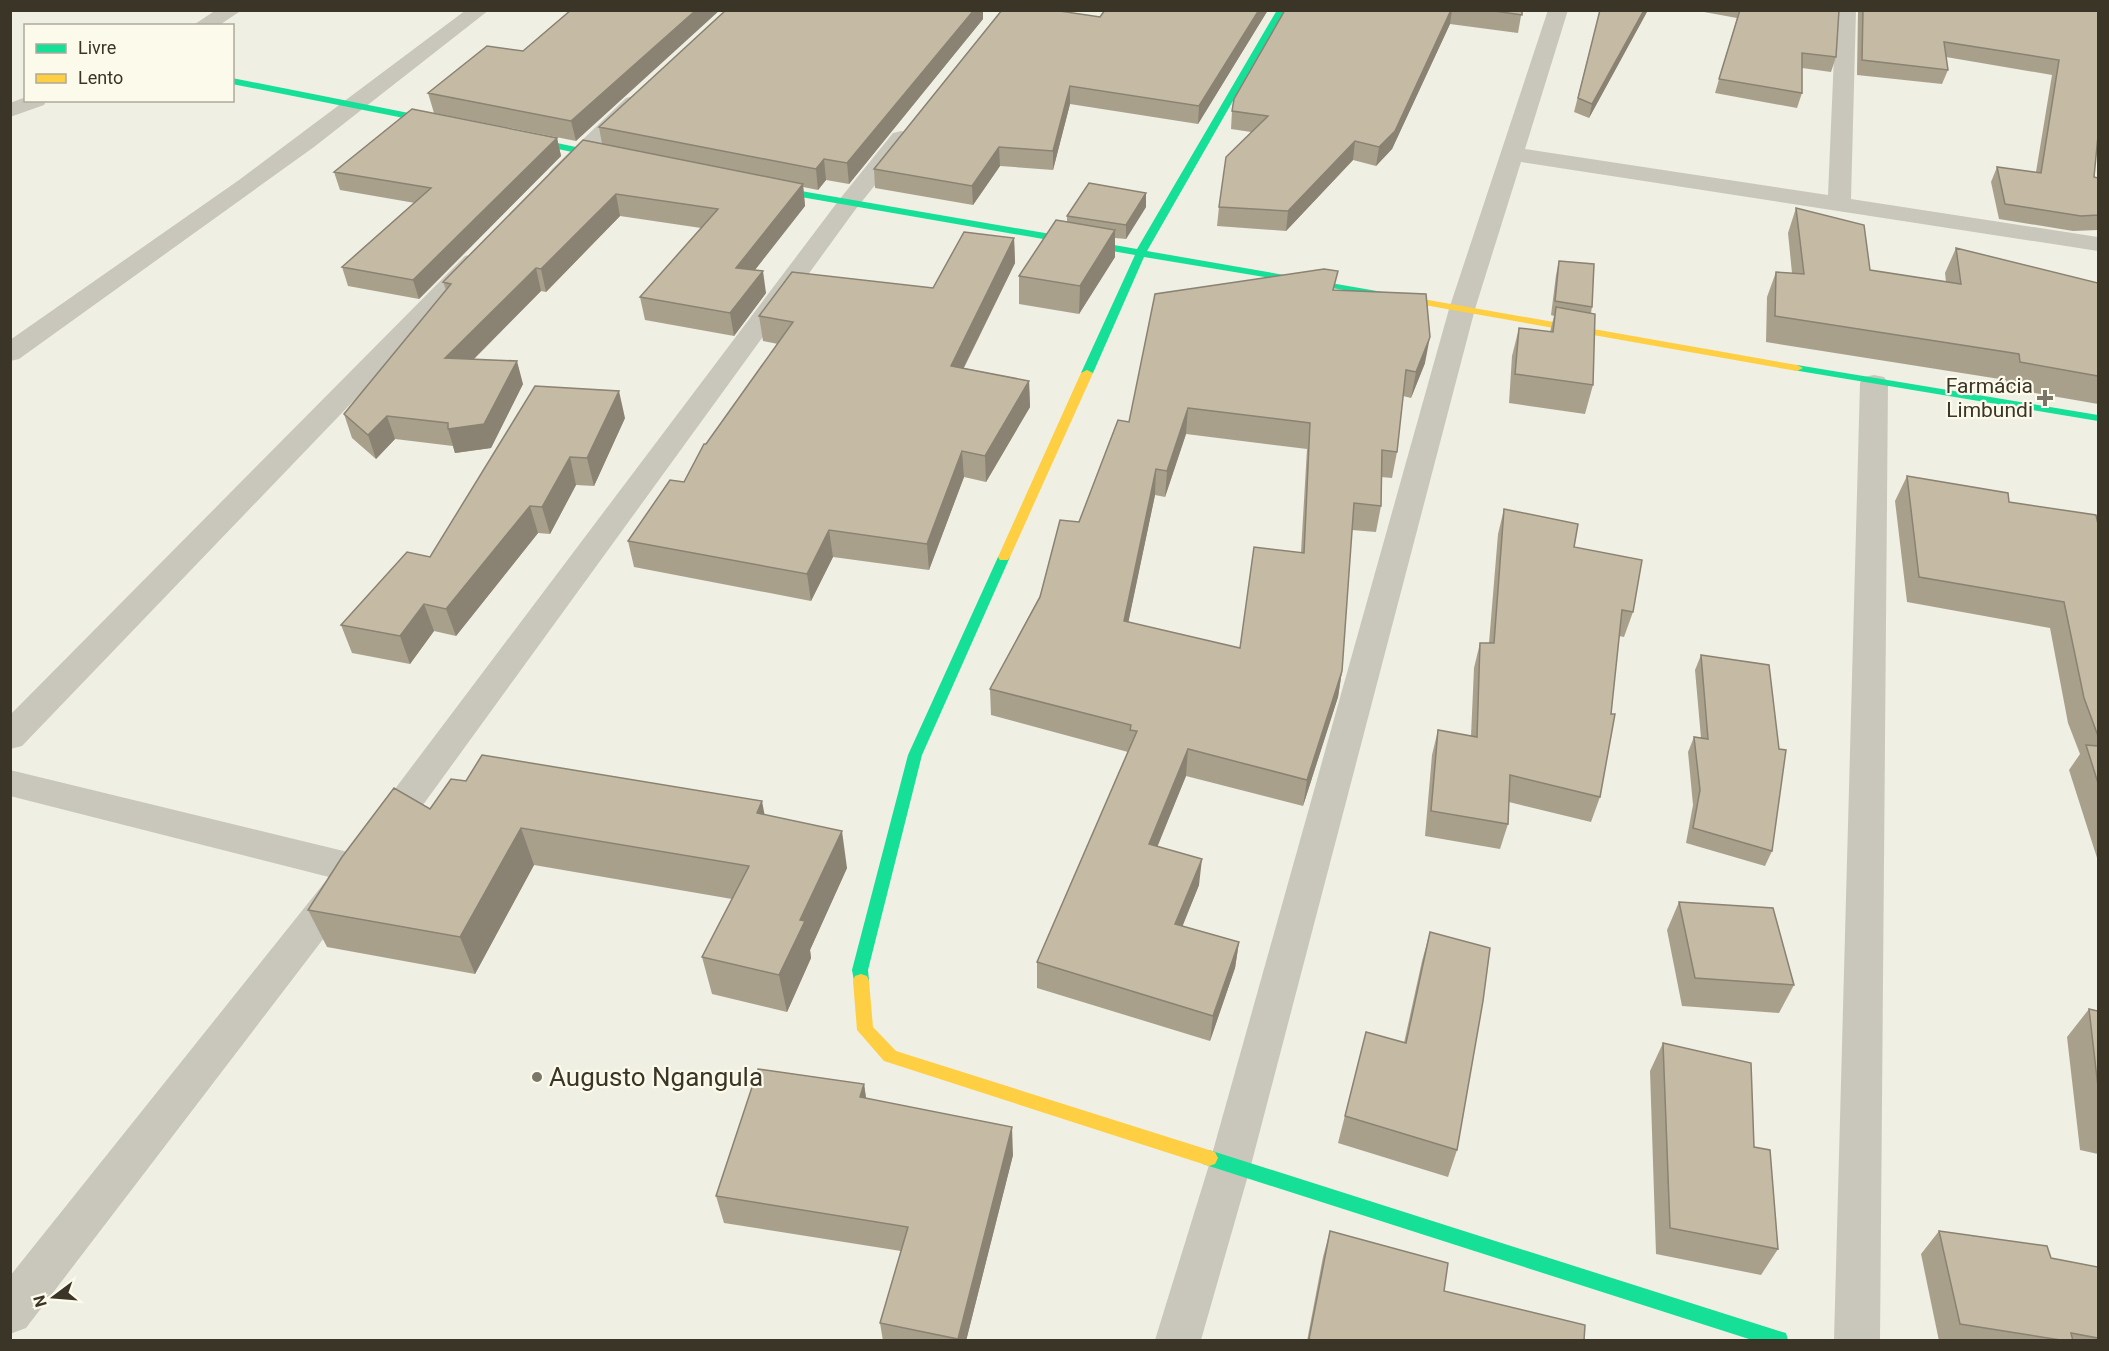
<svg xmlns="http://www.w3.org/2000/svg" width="2109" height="1351" font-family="Roboto,sans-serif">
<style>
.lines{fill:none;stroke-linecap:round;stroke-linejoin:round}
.street{fill:#c9c7bb;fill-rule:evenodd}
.fast{fill:#16e098;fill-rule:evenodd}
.slow{fill:#ffcf43;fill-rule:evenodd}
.wall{fill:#a9a08c;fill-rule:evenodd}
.shaded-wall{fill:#8a8272}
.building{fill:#c5baa3;stroke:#8a8272;stroke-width:1.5;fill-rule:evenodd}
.poi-dot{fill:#7a7669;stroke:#fcfaea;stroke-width:2}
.labels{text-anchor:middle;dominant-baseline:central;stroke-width:4.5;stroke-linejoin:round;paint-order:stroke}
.poi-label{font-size:21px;fill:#3b3528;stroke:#fcfaea;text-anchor:end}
.near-poi-label{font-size:26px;fill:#3b3528;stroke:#fcfaea;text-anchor:start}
</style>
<rect width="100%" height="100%" fill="#efefe3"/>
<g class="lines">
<path class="street" d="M216 10H242L218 26H192Z
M466 10H489L314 147 19 359 10 361V340L239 180Z
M1548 10H1568L1525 149 1828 195 1836 10H1856L1851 199 2098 237V251L1521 162 1475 309 1251 1165 1201 1340H1155L1209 1165 1449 309Z
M634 96 642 98 645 103 642 108 569 178H553L549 173 553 168 626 98Z
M26 97V100H47L44 105 10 117V103Z
M901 131 909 133 912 138 909 143 855 210 396 842 383 846 370 842 365 832 370 822 839 200 893 133Z
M474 254 483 256 486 261 483 266 22 746 10 749V715L465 256Z
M1874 375 1884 377 1888 383 1880 1340H1834L1860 383 1864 377Z
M10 770 356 854 369 859 374 869 369 879 360 882 362 886 356 896 26 1328 10 1334V1276L329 877 10 796Z"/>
<path class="fast" d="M1277 10H1285L1147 251 1400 295 1404 296V300L1144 257 1093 373 1087 376 1081 373 1135 255 761 190 756 187 761 184 1137 249Z
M232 78 449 121 454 124 449 127 232 84Z
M514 134 619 156 624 159 619 162 511 139V135Z
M1797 365 2098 415V421L1793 370 1791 368Z
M1004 553 1010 557 922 755 868 970 869 981 867 986 861 988 855 986 852 970 908 755 998 557Z
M1209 1150 1779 1331 1786 1333 1788 1340H1752L1209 1166 1203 1164 1200 1158 1203 1152Z"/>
<path class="slow" d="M1400 295 1797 365 1803 368 1797 371 1396 300V296Z
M1087 370 1093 373 1010 557 1008 560H1000L998 557 1081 373Z
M861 974 867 976 869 981 873 1027 896 1051 1209 1150 1215 1152 1218 1158 1215 1164 1209 1166 884 1061 857 1030 853 981 855 976Z"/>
</g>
<path class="wall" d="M571 10 576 141 434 113 428 93 523 51Z
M726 10H983V19L849 184 826 180 818 190 803 187 805 206 755 270 766 293 734 336 645 320 640 297 701 228 620 216 546 292 541 291 474 359 523 384 491 448 455 453 453 446 395 439 376 459 352 438 344 414 446 290 443 282 602 144 599 127Z
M1268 10 1198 124 1070 104 1053 170 1000 166 973 205 875 188 874 169 1100 17Z
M1285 10H1522L1518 33 1450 24 1392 149 1376 166 1353 160 1286 231 1217 226 1219 207 1251 132 1231 129 1232 111Z
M1600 10H1648L1589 118 1574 112Z
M1693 10H1839L1836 57 1831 72 1802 68V93L1797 108 1715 93 1737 18Z
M1858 10H2098L2094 177 2098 178V230L2073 231 1999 219 1991 182 1997 167 2036 172 2052 75 1946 57 1948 70 1942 84 1857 75Z
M557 138 561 156 419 299 348 286 342 267 415 203 340 190 334 172Z
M1146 207 1126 239 1115 238V257L1079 314 1019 304V276L1067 222V216Z
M1796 208 1870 270 1946 282 1945 273 1956 248 2098 283V404L2007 388 2006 380 1766 342 1767 297 1776 272 1792 273 1788 233Z
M1014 238 1015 263 964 368 1029 381 1030 407 986 482 964 477 929 570 833 557 811 601 634 567 628 541 684 482 706 444 778 344 763 341 759 316 933 288Z
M1559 261 1592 307 1591 313 1593 385 1585 414 1509 403 1512 356 1519 328 1550 332 1554 316 1551 315 1556 275Z
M1335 290 1425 363 1411 398 1403 396 1397 452 1392 478 1381 477V506L1376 532 1352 530 1342 671 1338 697 1303 806 1186 776 1157 846 1199 885 1182 926 1239 942 1235 968 1210 1041 1037 988V962L1128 752 991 715 990 689 1079 522 1129 422ZM1186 434 1307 449 1301 552 1240 648 1128 622 1155 495 1165 497Z
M625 418 594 486 576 485 550 534 538 533 456 636 434 631 410 664 352 653 341 625 430 557Z
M1907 476 2098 524V861L2069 770 2080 754 2068 723 2050 628 1907 602 1895 501Z
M1504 509 1574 547 1633 612 1624 637 1619 636 1600 797 1591 822 1509 802 1508 824 1500 849 1425 836 1432 755 1438 730 1471 736 1474 668 1480 643H1489L1498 534Z
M1701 655 1772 851 1765 866 1686 843 1693 805 1688 752 1694 737 1701 738 1695 670Z
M466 781 765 815 847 868 810 950 811 958 787 1012 712 994 702 957 732 899 534 865 475 974 327 947 308 910 430 809Z
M1679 902 1794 985 1779 1013 1682 1006 1667 930Z
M1430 932 1457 1150 1448 1177 1338 1143 1366 1032 1404 1043 1422 961Z
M2089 1009 2098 1011V1154L2080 1150 2067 1037Z
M1663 1043 1754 1147 1778 1249 1761 1275 1656 1254 1650 1071Z
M864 1084 866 1098 1013 1155 966 1341H883L880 1323 901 1251 724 1223 716 1196Z
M1330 1231 1444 1291 1584 1341H1307L1323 1257Z
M1939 1231 2051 1258 2098 1267V1341H1939L1921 1254Z"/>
<path class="shaded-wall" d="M696 10H720L576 141 571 121Z
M974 10H983V19L849 184 847 163Z
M1259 10H1268L1198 124 1199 106Z
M1451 10H1452L1450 24 1392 149 1376 166 1379 147Z
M1644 10H1648L1589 118 1592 104Z
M1070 86V104L1053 170V151Z
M557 138 561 156 419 299 413 280Z
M1355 141 1353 160 1286 231 1288 211Z
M999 147 1000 166 973 205 972 186Z
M824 159 826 180 818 190 816 169Z
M803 184 805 206 739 290 736 268Z
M1146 193V207L1126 239V225Z
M616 194 620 216 546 292 541 269Z
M1115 230V257L1079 314 1080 286Z
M1014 238 1015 263 952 391 951 366Z
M536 268 541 291 452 381 445 358Z
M763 271 766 293 734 336 730 313Z
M1430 337 1425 363 1411 398 1416 372Z
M517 361 523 384 491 448 455 453 448 429Z
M1029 381 1030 407 986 482 985 456Z
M619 391 625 418 594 486 587 458Z
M1188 408 1186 434 1165 497 1167 471Z
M387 416 395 439 376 459 368 435Z
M962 451 964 477 929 570 927 544Z
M570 457 576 485 550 534 542 507Z
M1156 469 1155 495 1123 648 1124 621Z
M530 506 538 533 456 636 446 609Z
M829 530 833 557 811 601 807 574Z
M424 604 434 631 410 664 400 636Z
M1342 671 1338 697 1303 806 1307 780Z
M1188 749 1186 776 1148 870 1149 844Z
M762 801 769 838 757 813Z
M521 828 534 865 475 974 460 937Z
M842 831 847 868 810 950 811 958 787 1012 779 975 800 920Z
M1202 859 1199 885 1173 950 1175 924Z
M1239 942 1235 968 1210 1041 1213 1016Z
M864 1084 868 1112 860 1097Z
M1012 1127 1013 1155 966 1341H958Z"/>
<path class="building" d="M571 10H696L571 121 428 93 487 46 523 51Z
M726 10H974L847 163 824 159 816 169 599 127Z
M1002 10H1053L1100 17 1105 10H1259L1199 106 1070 86 1053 151 999 147 972 186 874 169Z
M1285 10H1451L1395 131 1379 147 1355 141 1288 211 1219 207 1226 157 1268 116 1232 111 1234 99Z
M1487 10H1522V15Z
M1600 10H1644L1592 104 1578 98Z
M1740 10H1839L1836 57 1802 53V93L1719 79Z
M1863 10H2098V136L2094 177 2098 178V215L2081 216 2005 204 1997 167 2041 173 2059 60 1944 42 1948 70 1862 60Z
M412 109 557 138 413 280 342 267 431 188 334 172Z
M583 140 803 184 736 268 763 271 730 313 640 297 718 209 616 194 541 269 536 268 445 358 517 361 484 424 448 429V423L387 416 368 435 344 414 451 284 443 282Z
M1089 183 1146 193 1126 225 1067 216Z
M1796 208 1864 225 1870 270 1961 284 1956 248 2098 283V376L2020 362 2019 354 1775 316 1776 272 1804 274Z
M1056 220 1115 230 1080 286 1019 276Z
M964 232 1014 238 951 366 1029 381 985 456 962 451 927 544 829 530 807 574 628 541 670 480 684 482 704 444H706L793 322 759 316 792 272 933 288Z
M1559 261 1594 264 1592 307 1555 301Z
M1324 269 1338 271 1333 290 1426 294 1430 337 1416 372 1406 370 1397 452 1382 450 1381 506 1354 503 1342 671 1307 780 1188 749 1149 844 1202 859 1175 924 1239 942 1213 1016 1037 962 1137 731 1130 730 1131 725 990 689 1040 597 1060 520 1079 522 1118 420 1129 422 1155 294ZM1188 408 1310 423 1304 553 1254 547 1240 648 1124 621 1156 469 1167 471Z
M1556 307 1595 314 1593 385 1515 374 1519 328 1553 332Z
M535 386 619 391 587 458 570 457 542 507 530 506 446 609 424 604 400 636 341 625 407 552 430 557Z
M1907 476 2008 493 2009 502 2096 515 2098 524V736L2084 698 2064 602 1919 577Z
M1504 509 1578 524 1574 547 1642 560 1633 612 1622 610 1611 714H1615L1600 797 1510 775 1508 824 1431 811 1438 730 1477 737 1480 643H1494Z
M1701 655 1769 665 1779 749 1786 750 1772 851 1693 828 1700 790 1694 737 1708 739Z
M2086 745 2098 746V783Z
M482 755 762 801 757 813 842 831 800 920 805 921 779 975 702 957 749 866 521 828 460 937 308 910 342 857 394 788 430 809 451 779 466 781Z
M1679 902 1773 908 1794 985 1695 978Z
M1430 932 1490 948 1483 1001 1457 1150 1345 1116 1366 1032 1406 1043Z
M2089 1009 2098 1011V1087Z
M1663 1043 1751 1063 1754 1147 1770 1150 1778 1249 1670 1228Z
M758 1069 864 1084 860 1097 1012 1127 958 1339 880 1323 908 1227 716 1196Z
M1330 1231 1448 1263 1444 1291 1585 1325 1584 1341H1315L1309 1339Z
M1939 1231 2047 1246 2051 1258 2098 1267V1338L2071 1333 2073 1341H2067L1960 1324Z"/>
<g class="poi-dot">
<path d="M2042 389h6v6h6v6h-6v6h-6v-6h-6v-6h6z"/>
<circle cx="537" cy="1077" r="6"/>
</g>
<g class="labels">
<g class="poi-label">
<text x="2033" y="386">Farmácia<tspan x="2033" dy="24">Limbundi</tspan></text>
</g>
<g class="near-poi-label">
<text x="549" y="1077">Augusto Ngangula</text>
</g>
</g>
<rect width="2109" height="1351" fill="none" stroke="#3b3528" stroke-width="24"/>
<rect x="24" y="24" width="210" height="78" fill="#fcfaea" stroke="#afab9c" stroke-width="1.5"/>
<rect x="36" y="44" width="30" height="9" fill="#16e098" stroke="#afab9c" stroke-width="1.5"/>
<text x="78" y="54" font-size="18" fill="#3b3528">Livre</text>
<rect x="36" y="74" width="30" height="9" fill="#ffcf43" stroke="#afab9c" stroke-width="1.5"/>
<text x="78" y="84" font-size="18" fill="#3b3528">Lento</text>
<g transform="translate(54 1297) rotate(254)" stroke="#fcfaea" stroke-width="4.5" paint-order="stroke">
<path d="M0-4.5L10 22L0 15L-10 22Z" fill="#3b3528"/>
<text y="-9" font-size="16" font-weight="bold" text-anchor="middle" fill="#3b3528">N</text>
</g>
</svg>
